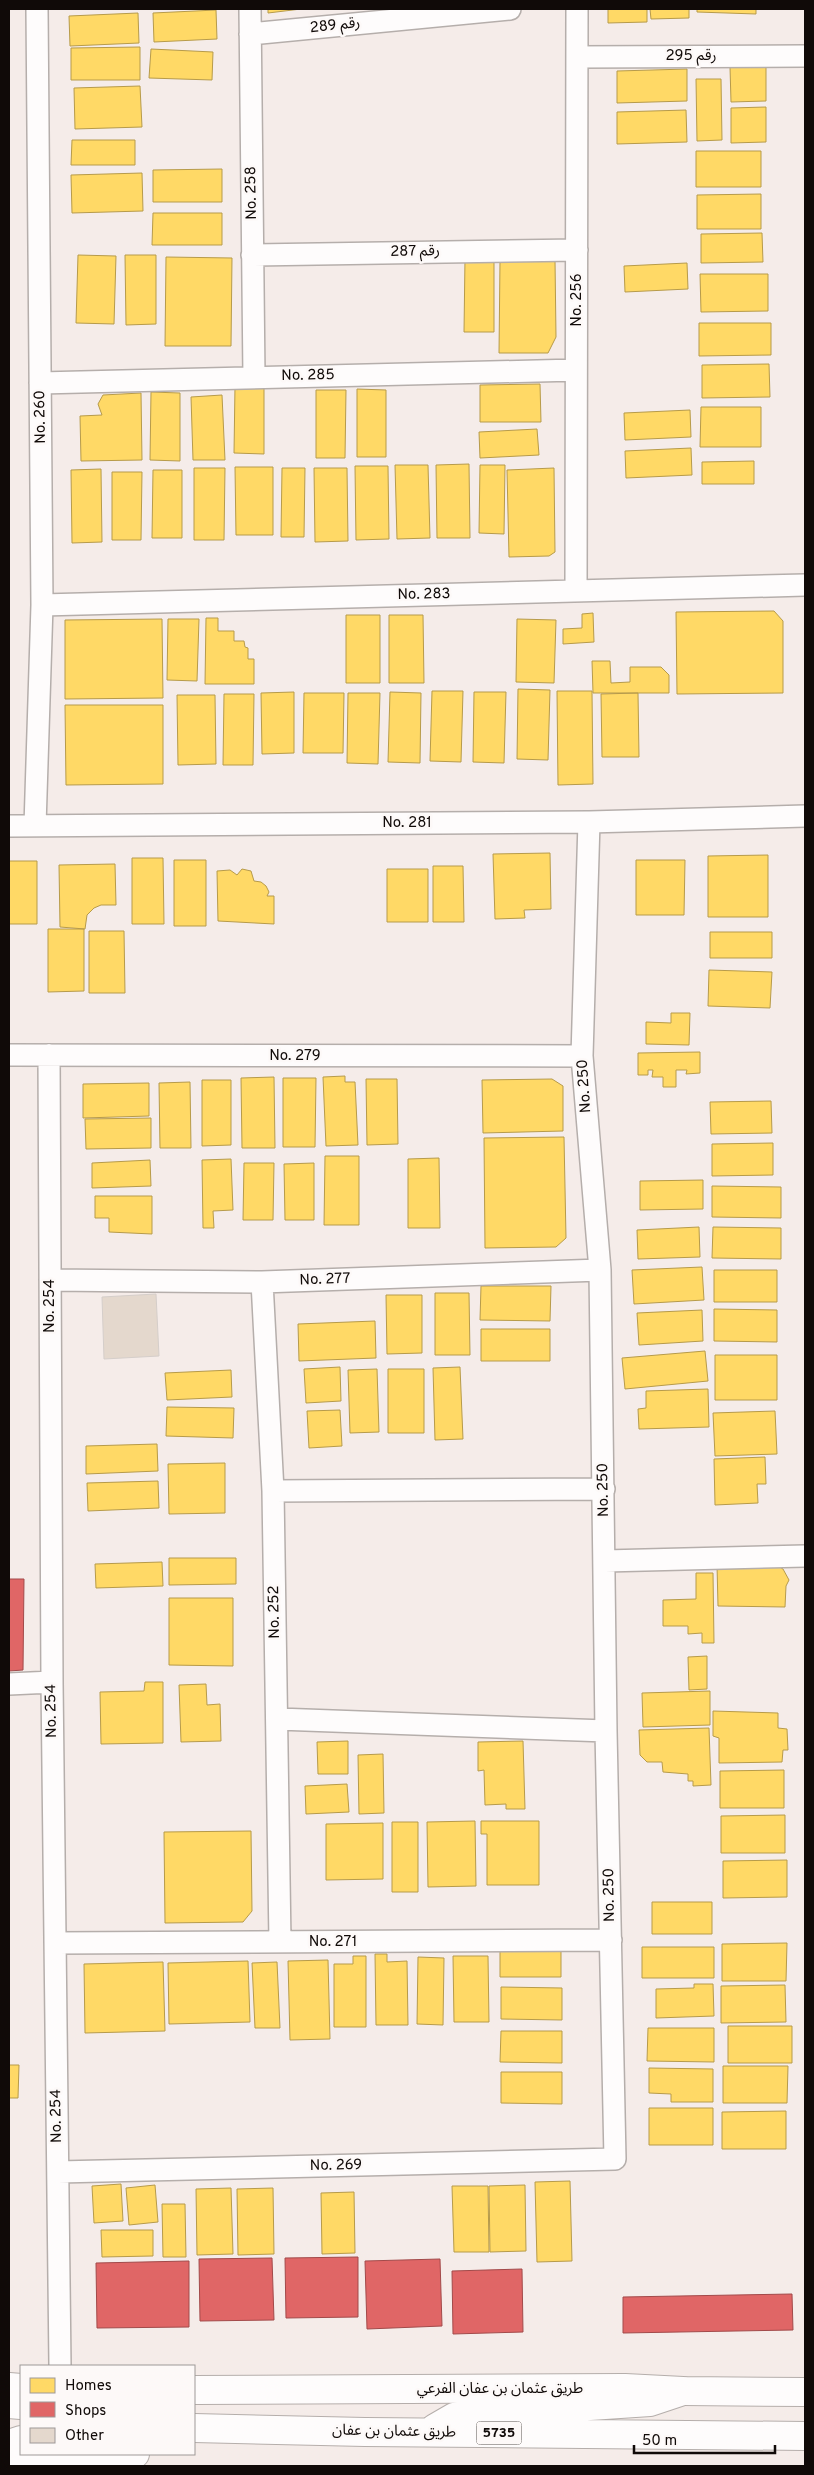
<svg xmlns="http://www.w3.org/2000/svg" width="814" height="2475" font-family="Overpass,'Noto Sans Arabic',sans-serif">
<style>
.homes{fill:#ffd966;stroke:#b79b4a}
.shops{fill:#e06666;stroke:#a24a4a}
.building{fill:#e4d8cd;stroke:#d5ceca}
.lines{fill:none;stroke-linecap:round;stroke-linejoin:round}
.minor-casing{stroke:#b5aeab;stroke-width:24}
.secondary-casing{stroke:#b5aeab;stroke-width:30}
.primary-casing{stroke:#b5aeab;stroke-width:30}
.minor{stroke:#fefcfc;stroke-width:21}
.secondary{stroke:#fefcfc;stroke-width:28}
.primary{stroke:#fefcfc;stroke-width:28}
.labels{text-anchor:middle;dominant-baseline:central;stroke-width:5;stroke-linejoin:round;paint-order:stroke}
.shield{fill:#fdf9f8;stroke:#575250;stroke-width:1}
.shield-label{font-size:14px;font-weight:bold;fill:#100a08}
.street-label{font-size:15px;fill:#100a08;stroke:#fdf9f8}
</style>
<rect width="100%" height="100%" fill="#f5ece9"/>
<path class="homes" d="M268 9H301L268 13Z
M608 9H647V22L608 23Z
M650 9H689V18L651 19Z
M697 9H756V14L697 12Z
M216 10 217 39 154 42 153 13Z
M138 13 139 43 70 46 69 16Z
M140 47V80H71V48Z
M151 49 213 52 212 80 149 78Z
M766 66V101L731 102 730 67Z
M687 69V101L617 103V71Z
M696 79H721L722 140 697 141Z
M140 86 142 127 75 129 74 88Z
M766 107V142L731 143V108Z
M686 110 687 142 617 144V112Z
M72 140H135V165H71Z
M696 151H761V187H696Z
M222 169V202H153V170Z
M142 173 143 211 72 213 71 175Z
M761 194V229H697V195Z
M153 213H222V245H152Z
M762 233 763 262 701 263V234Z
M78 255 116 256 114 324 76 323Z
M125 255H156V324L126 325Z
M166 257 232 258 231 346H165Z
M465 258H494V332H464Z
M555 260 556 337 548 353H499L500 261Z
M687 263 688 289 625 292 624 266Z
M700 274H768V311L701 312Z
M699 323H771V355L699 356Z
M769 364 770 397 702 398V365Z
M540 384 541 422H480V385Z
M235 386H264V454L234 453Z
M357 389 386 390V457H357Z
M316 390H346L345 458H316Z
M151 392 180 393V461L150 460Z
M141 393 142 460 81 461 80 416 102 415 98 404 103 395Z
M222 395 225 460H193L191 397Z
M701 407H761V447H700Z
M690 410 691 437 625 440 624 413Z
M537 429 539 455 480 458 479 432Z
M691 448 692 475 626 478 625 451Z
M754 461V484H702V462Z
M469 464 470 538H437L436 465Z
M395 465H428L430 538 397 539Z
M480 465H505L504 534 479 533Z
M355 466H388L389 539 356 540Z
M235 467H273V535H236Z
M194 468H225L224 540H194Z
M282 468H305L304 537H281Z
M314 468H347L348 541 315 542Z
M554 468 555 552 549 556 509 557 507 470Z
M101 469 102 542 72 543 71 470Z
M153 470H182V538H152Z
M112 472H142L141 540H112Z
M774 611 783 621V693L677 694 676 612Z
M593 613 594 642 563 644V629L582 628V614Z
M346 615H380V683H346Z
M389 615H423L424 683H389Z
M206 618H218V631H234V641H244L245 647 248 648V659H254V684H205Z
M162 619 163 698 65 699V620Z
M168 619H199L197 681 167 680Z
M517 619 556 620 554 683 516 682Z
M592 661H610L611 683 630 682V667H661L669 675V693H593Z
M518 689 550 690 548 760 517 759Z
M432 691H463L461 762 430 761Z
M557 691H592L593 784 558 785Z
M294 692V753L262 754 261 693Z
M390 692 421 693 420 763 388 762Z
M474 692H506L504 763 473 762Z
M304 693H344L343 753H303Z
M348 693H380L378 764 347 763Z
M638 693 639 757H602L601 694Z
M224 694H254L253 765H223Z
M177 695H215L216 764 178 765Z
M65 705H163V784L66 785Z
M550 853 551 909 524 910 525 918 495 919 493 854Z
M768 855V917H708V856Z
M132 858H163L164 924H132Z
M174 860H206V926H174Z
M636 860H685L684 915H636Z
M9 861H37V924H9Z
M115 864 116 905H101L94 908 87 915 85 929 60 927 59 865Z
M433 866H463L464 922H433Z
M242 869 251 871 254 881 261 882 266 886 269 892 267 896H274V924L218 921 217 871 230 870 237 875Z
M387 869H428V922H387Z
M48 929H84V991L48 992Z
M89 931H124L125 993H89Z
M710 932H772V958H710Z
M709 970 772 972 770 1008 708 1006Z
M671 1013H690L689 1045 646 1044V1022L671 1023Z
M700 1052V1073L686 1074 687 1070H676V1087H663V1077H652L653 1070H648V1075H638V1053Z
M345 1076V1082H355L358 1145 326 1146 323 1077Z
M274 1077 275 1148H242L241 1078Z
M283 1078H316L315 1147H283Z
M366 1079H397L398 1144 367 1145Z
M552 1079 563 1086V1131L483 1133 482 1080Z
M202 1080H231V1145L202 1146Z
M190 1082 191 1148H160L159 1083Z
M149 1083V1116L83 1118V1084Z
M771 1101 772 1133 711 1134 710 1102Z
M151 1118V1148L86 1149 85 1119Z
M564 1137 566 1238 556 1247 485 1248 484 1138Z
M773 1143V1175L712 1176V1144Z
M325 1156H359V1225H324Z
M439 1158 440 1228H408V1159Z
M231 1159 233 1210 213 1211 214 1228H203L202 1160Z
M150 1160 151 1186 92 1188V1163Z
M244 1163H274L273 1220H243Z
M314 1163V1220H285L284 1164Z
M703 1180V1209L640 1210V1181Z
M712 1186 781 1187V1218L712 1217Z
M95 1196H152V1234L109 1232V1218H95Z
M699 1227 700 1257 638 1259 637 1230Z
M713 1227 781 1228V1259L712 1258Z
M702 1267 704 1300 634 1304 632 1270Z
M714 1270H777V1302H714Z
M481 1286H551L550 1321 480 1320Z
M435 1293H469L470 1355H435Z
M386 1295H422V1353L387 1354Z
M714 1309 777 1310V1342L714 1341Z
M702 1310 703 1341 639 1345 637 1313Z
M375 1321 376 1358 299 1361 298 1324Z
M481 1329H550V1361H481Z
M705 1351 708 1381 625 1389 622 1358Z
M715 1355H777V1400H715Z
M340 1367 341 1401 306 1403 304 1369Z
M460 1367 463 1439 435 1440 433 1368Z
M377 1369 379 1432 350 1433 348 1370Z
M388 1369H424V1433H388Z
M231 1370 232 1397 167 1400 165 1373Z
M708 1389 709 1427 639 1429 638 1409 646 1408V1391Z
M167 1407 234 1408 233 1438 166 1436Z
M340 1410 342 1446 309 1448 307 1411Z
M775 1411 777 1454 715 1456 713 1413Z
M157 1444 158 1471 86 1474V1446Z
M765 1457 766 1484H757L758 1503 715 1505 714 1459Z
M225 1463V1513L169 1514 168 1464Z
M158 1481 159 1508 88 1511 87 1483Z
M169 1558H236V1584L169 1585Z
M162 1562 163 1586 96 1588 95 1564Z
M717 1565 778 1566 783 1569 789 1580 786 1586 785 1607 718 1606Z
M696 1573H713L714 1643H702V1633L688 1634V1626H663V1600L696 1599Z
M169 1598H233V1666L169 1665Z
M707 1656V1689L689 1690 688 1657Z
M145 1682H163V1743L101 1744 100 1692 144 1691Z
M206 1684 207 1705 220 1704 221 1741 181 1742 179 1685Z
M710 1691V1725L643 1727 642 1693Z
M713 1711 778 1713V1728L787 1729 788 1750H783L782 1762 719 1763V1738L713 1736Z
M709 1728 711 1785 693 1786V1781H688V1774L663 1772 662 1762H647L640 1755 639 1730Z
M348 1741V1774H318L317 1742Z
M523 1741 525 1809H506V1804L485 1805 484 1770 478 1771V1742Z
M383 1754 384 1813 359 1814 358 1755Z
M784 1770V1808H720V1771Z
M347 1784 349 1812 306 1814 305 1786Z
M785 1815V1853H721V1816Z
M475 1821 476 1886 428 1887 427 1822Z
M481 1821H539V1885H487V1834H481Z
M392 1822H418V1892H392Z
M383 1823V1879L326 1880V1824Z
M251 1831 252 1911 243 1922 165 1923 164 1832Z
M787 1860V1897L723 1898V1861Z
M652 1902H712V1934H652Z
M787 1943 786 1981H722V1944Z
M500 1945 561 1946V1977H500Z
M642 1947H714V1978H642Z
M375 1954H387V1962L407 1961 408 2025H376Z
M353 1956H366V2027H334V1964H353Z
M453 1956H488L489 2022H454Z
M418 1957 444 1958 443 2025 417 2024Z
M328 1960 330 2039 290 2040 288 1961Z
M248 1961 250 2022 169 2024 168 1963Z
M163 1962 165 2031 85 2033 84 1964Z
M277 1962 280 2028H255L252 1963Z
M694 1984H713L714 2016 656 2018V1989L694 1988Z
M785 1985 786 2022 721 2023V1986Z
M501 1987 562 1988V2020L501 2019Z
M728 2026H792V2063H728Z
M648 2028H714V2062L647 2061Z
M501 2031H562V2063L500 2062Z
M9 2065H19L18 2098H9Z
M723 2066H788L787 2103H723Z
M649 2068 713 2069V2102H671V2094L649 2093Z
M501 2072H562V2104L501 2103Z
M649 2108H713V2145H649Z
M786 2111V2149H722V2112Z
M570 2181 572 2261 537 2262 535 2182Z
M121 2184 123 2221 94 2223 92 2186Z
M155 2185 158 2222 129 2225 126 2188Z
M525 2185 526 2251 490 2252 489 2186Z
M452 2186H488L489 2252H454Z
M231 2188 233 2254 197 2255 196 2189Z
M273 2188 274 2254 238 2255 237 2189Z
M354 2192 355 2253 322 2254 321 2193Z
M162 2204H185L186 2257H163Z
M101 2230H153V2256L102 2257Z"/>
<path class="shops" d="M9 1579H24L23 1670 9 1671Z
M358 2257V2317L286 2318 285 2258Z
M272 2258 274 2320 200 2321 199 2259Z
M440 2259 442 2326 367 2329 365 2261Z
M189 2261V2327L97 2328 96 2263Z
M522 2269 523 2332 453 2334 452 2271Z
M792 2294 793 2330 623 2333V2297Z"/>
<path class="building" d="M156 1294 159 1356 104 1359 102 1297Z"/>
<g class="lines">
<g class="minor-casing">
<path id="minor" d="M250 9 254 377
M250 34 510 9
M577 57 805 56
M252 255 577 250
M40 383 576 370
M576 591 577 9
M42 605 805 585
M9 826 589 822 805 816
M35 826 42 605 37 9
M9 1055 582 1056
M49 1055 52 1682 60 2366
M50 1280 262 1282 600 1270
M262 1282 273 1491 280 1942
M273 1491 604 1489
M605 1561 805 1556
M9 1684 52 1682
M278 1719 606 1731
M55 1943 611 1940
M58 2172 615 2159 606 1731 600 1270 582 1056 589 822"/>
</g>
<g class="secondary-casing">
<path id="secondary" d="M9 2387 21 2388
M194 2390 625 2388 683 2391 805 2392"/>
</g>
<g class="primary-casing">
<path id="primary" d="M9 2404 21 2405
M194 2428 365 2432 805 2436
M435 2428 454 2417 468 2414 650 2402 683 2391
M9 2444 21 2440
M9 2466 120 2462 135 2454"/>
</g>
<use href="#minor" class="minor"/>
<use href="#secondary" class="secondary"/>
<use href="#primary" class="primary"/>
</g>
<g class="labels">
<rect class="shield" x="476.5" y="2421.5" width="45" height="23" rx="4"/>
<g class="shield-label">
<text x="499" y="2433">5735</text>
</g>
<g class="street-label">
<text transform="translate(335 26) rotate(-6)">رقم 289</text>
<text x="691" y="56">رقم 295</text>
<text transform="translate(252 193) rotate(-91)">No. 258</text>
<text transform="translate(415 252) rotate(-1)">رقم 287</text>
<text transform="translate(577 300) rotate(-90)">No. 256</text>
<text transform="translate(308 376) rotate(-1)">No. 285</text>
<text transform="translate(41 417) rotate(-91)">No. 260</text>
<text transform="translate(424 595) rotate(-1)">No. 283</text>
<text x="407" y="823">No. 281</text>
<text x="295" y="1056">No. 279</text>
<text transform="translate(585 1086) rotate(-94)">No. 250</text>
<text transform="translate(325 1280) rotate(-2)">No. 277</text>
<text transform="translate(50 1306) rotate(-90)">No. 254</text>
<text transform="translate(604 1490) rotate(-91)">No. 250</text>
<text transform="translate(275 1612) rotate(-91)">No. 252</text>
<text transform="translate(52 1711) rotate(-91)">No. 254</text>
<text transform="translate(610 1895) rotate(-91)">No. 250</text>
<text x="333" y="1942">No. 271</text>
<text transform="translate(57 2116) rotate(-91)">No. 254</text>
<text transform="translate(336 2166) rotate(-1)">No. 269</text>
<text x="500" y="2389">طريق عثمان بن عفان الفرعي</text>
<text transform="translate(394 2432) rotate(1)">طريق عثمان بن عفان</text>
</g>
</g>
<rect width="814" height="2475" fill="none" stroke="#100a08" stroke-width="20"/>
<rect x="20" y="2365" width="175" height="90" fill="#fdf9f8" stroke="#9e9998"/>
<rect x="30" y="2378" width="25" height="15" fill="#ffd966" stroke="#9e9998"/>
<text x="65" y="2390" font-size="15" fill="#100a08">Homes</text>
<rect x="30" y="2402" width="25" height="15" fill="#e06666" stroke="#9e9998"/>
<text x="65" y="2415" font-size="15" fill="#100a08">Shops</text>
<rect x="30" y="2428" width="25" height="15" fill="#e4d8cd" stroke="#9e9998"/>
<text x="65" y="2440" font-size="15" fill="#100a08">Other</text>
<path d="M634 2445v8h141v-8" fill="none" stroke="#100a08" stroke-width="2.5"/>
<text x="642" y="2445" font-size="15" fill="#100a08" stroke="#fdf9f8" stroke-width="4" paint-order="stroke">50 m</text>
</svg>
